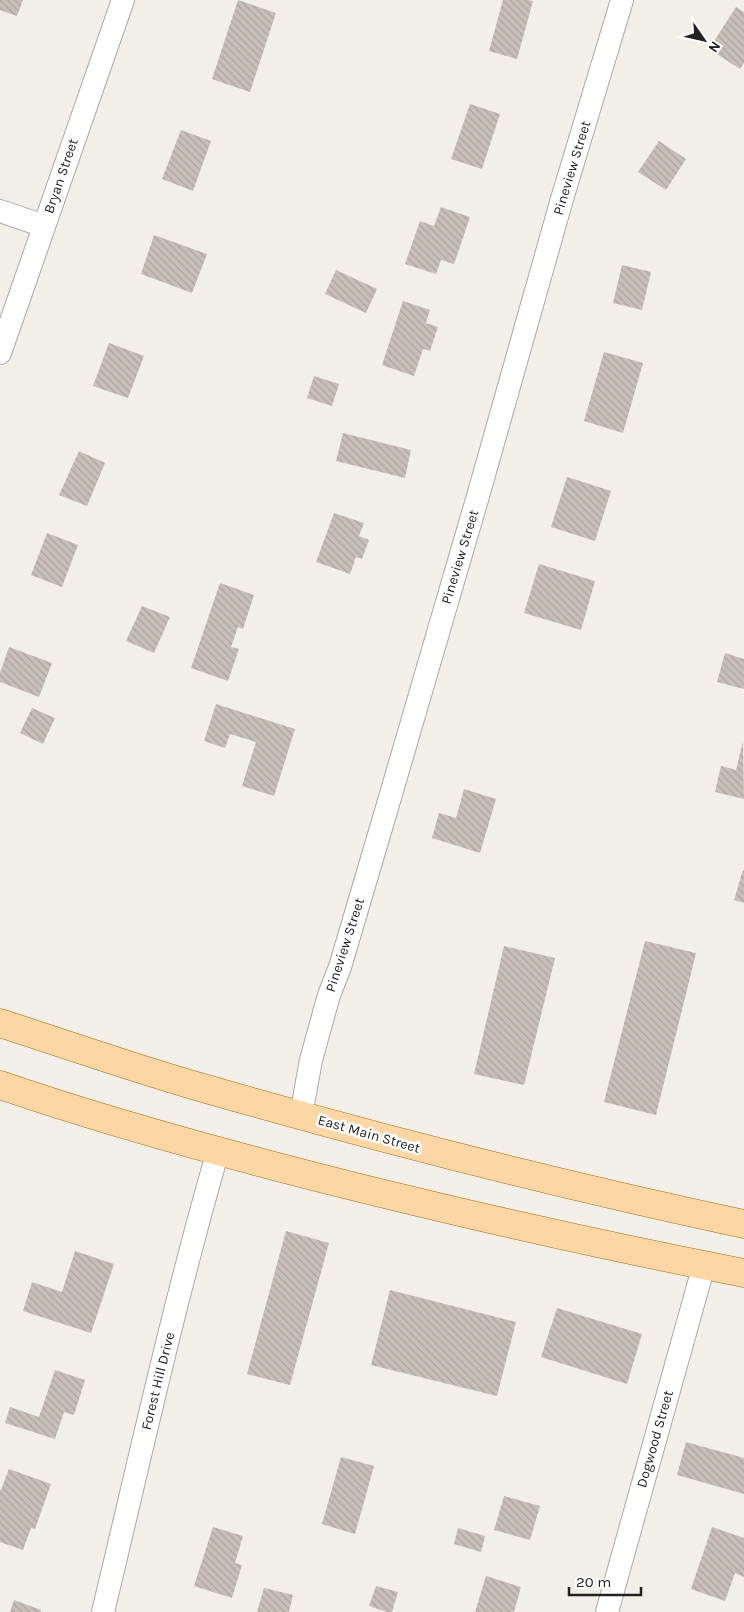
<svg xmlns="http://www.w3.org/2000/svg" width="744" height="1612" font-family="Karla,sans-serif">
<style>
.building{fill:url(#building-back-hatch)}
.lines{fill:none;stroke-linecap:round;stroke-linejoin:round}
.street-casing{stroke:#a9a9a9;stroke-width:24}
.primary-casing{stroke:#a06b00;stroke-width:29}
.street{stroke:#fff;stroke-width:22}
.primary{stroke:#fcd6a4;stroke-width:28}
.labels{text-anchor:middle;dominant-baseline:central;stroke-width:5;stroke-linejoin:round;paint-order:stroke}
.street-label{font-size:14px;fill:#222;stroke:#fff}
</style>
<defs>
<pattern id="building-back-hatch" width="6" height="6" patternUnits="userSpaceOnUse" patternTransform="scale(1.25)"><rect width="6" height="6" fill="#c7bfb8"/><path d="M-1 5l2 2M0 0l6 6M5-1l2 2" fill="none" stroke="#aba49e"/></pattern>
</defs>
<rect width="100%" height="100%" fill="#f2efe9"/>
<path class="building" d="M0 0H23L17 16 0 10Z
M238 0 276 13 250 92 212 79Z
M503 0H528L533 1 517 59 489 51Z
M736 7 744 12V63L740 69 709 49Z
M470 104 500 114 482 169 451 159Z
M181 130 211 141 193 191 162 179Z
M659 141 686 159 666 190 638 172Z
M441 207 470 217 454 264 441 260 436 274 405 264 420 221 434 226Z
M154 235 207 254 192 293 141 274Z
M622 265 651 272 642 310 613 303Z
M336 270 377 289 366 313 325 294Z
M403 301 430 310 426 323 438 327 430 351 423 349 414 376 382 365Z
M109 343 144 356 128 398 93 386Z
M604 352 643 363 623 433 584 421Z
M314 376 339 384 332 406 307 398Z
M343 433 411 450 405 478 336 461Z
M79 451 105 463 87 506 59 495Z
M567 477 611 491 595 541 551 527Z
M334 513 364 523 359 536 369 540 362 559 356 557 350 574 316 562Z
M47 533 78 545 62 587 31 575Z
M539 564 595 581 581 630 524 613Z
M220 583 254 595 243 629 238 627 231 647 239 649 228 681 191 668Z
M142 606 170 617 154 653 126 641Z
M9 647 52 663 39 697 0 682V673Z
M725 653 744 659V689L717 682Z
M216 704 295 729 274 796 242 786 256 742 230 734 225 748 204 741Z
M32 708 55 718 43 744 20 733Z
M743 742 744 799 715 792 721 766 736 770Z
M464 789 496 799 480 853 432 838 439 813 456 818Z
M743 870 744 871V903L734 900Z
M645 941 696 953 656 1115 604 1102Z
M504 946 555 958 524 1085 474 1074Z
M286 1231 329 1243 290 1385 247 1374Z
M75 1251 114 1264 91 1333 23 1311 32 1282 62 1292Z
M390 1290 516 1322 497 1396 371 1365Z
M557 1308 642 1334 627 1384 541 1357Z
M55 1370 85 1380 74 1415 64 1412 55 1439 5 1423 10 1407 39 1417Z
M686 1442 744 1458V1494L677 1475Z
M341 1457 374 1466 355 1534 322 1524Z
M9 1469 51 1484 35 1529 31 1528 23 1550 0 1542V1490H1Z
M504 1496 540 1506 530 1540 494 1530Z
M213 1527 243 1536 235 1563 242 1565 232 1598 194 1586Z
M712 1527 744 1538V1577L735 1573 725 1601 691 1589Z
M458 1528 485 1536 481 1552 454 1544Z
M486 1576 521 1587 514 1612H475Z
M376 1586 398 1592 392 1612H387L369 1606Z
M264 1588 293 1595 289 1612H257Z
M14 1600 41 1610V1612H10Z"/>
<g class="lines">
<g class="street-casing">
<path id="street" d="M0 211 44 226
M0 353 123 0
M301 1115 311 1060 329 995 340 967 384 818 478 496 562 199 622 0
M103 1612C140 1458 174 1303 218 1151
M607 1612 704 1265"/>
</g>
<g class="primary-casing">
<path id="primary" d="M0 1023C65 1044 130 1067 196 1086 377 1138 560 1185 744 1224
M0 1085C116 1125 236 1157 356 1187 485 1219 614 1248 744 1273"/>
</g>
<use href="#street" class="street"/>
<use href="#primary" class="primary"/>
</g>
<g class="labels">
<g class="street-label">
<text transform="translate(572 168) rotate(-73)">Pineview Street</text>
<text transform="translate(61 176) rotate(-71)">Bryan Street</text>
<text transform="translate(460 557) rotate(-73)">Pineview Street</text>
<text transform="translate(345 945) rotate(-72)">Pineview Street</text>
<text transform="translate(369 1134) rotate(16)">East Main Street</text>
<text transform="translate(158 1381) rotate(-76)">Forest Hill Drive</text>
<text transform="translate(655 1439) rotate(-74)">Dogwood Street</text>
</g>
</g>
<g transform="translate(704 40) rotate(124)" stroke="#ffffff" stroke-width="4" paint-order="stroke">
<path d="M0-4L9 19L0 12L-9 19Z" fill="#222222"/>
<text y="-8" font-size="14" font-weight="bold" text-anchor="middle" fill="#222222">N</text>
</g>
<path d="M569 1587v8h72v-8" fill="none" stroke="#222222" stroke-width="2.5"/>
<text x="576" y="1587" font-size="15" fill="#222222" stroke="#ffffff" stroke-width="4" paint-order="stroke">20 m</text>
</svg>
